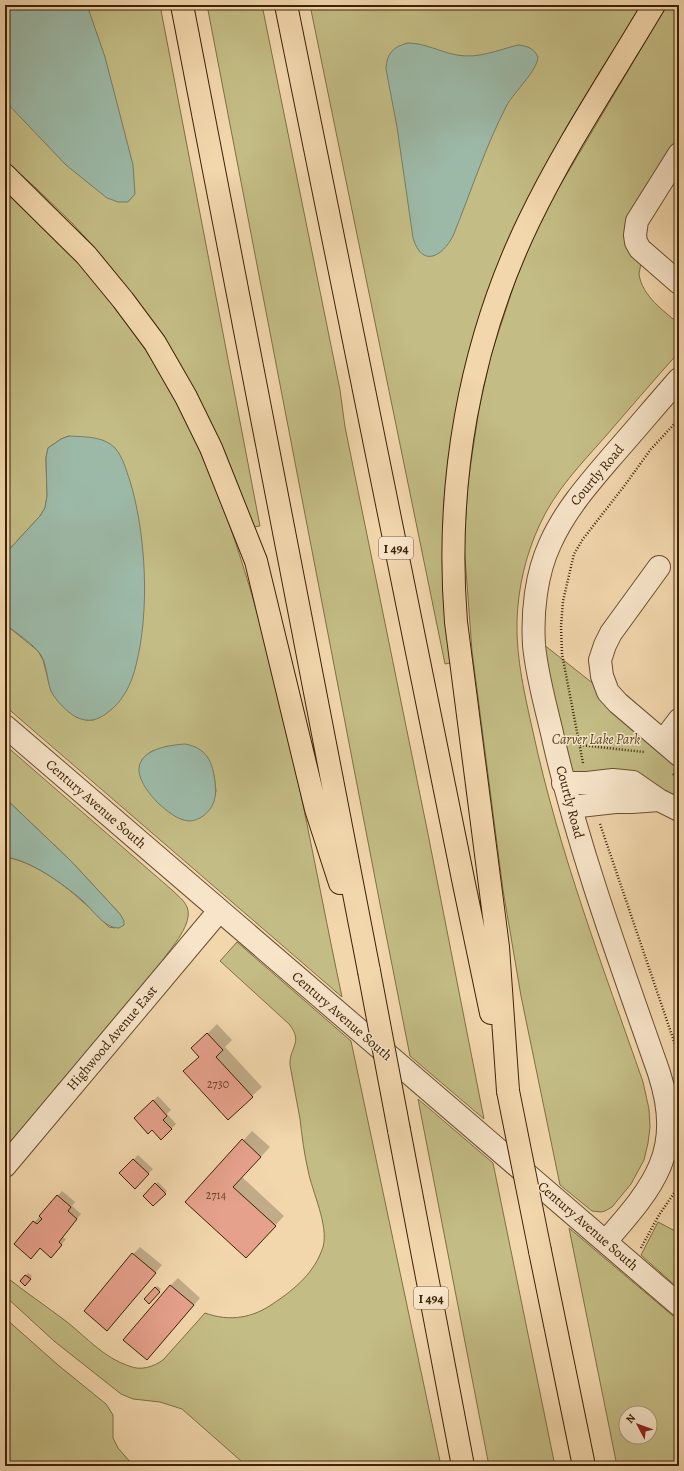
<svg xmlns="http://www.w3.org/2000/svg" width="684" height="1471" font-family="Alegreya,serif">
<style>
.green{fill:#c3bc84;stroke:#806f44;fill-rule:evenodd}
.water{fill:#9cb9a7;stroke:#767d66}
.shadow{fill:#0003}
.building{fill:#e6a18c;stroke:#3d2205}
.lines{fill:none;stroke-linecap:round;stroke-linejoin:round}
.minor-casing{stroke:#6a4f2f;stroke-width:24}
.highway-casing{stroke:#3d2205;stroke-width:24}
.path{stroke:#3d2205;stroke-width:2.5;stroke-dasharray:1 2;stroke-linecap:butt}
.minor{stroke:#f7e4c9;stroke-width:22}
.highway{stroke:#f2d6ac;stroke-width:22}
.highway-bridge-casing{stroke:#3d2205;stroke-width:24;stroke-linecap:butt}
.highway-bridge{stroke:#f2d6ac;stroke-width:22}
.labels{text-anchor:middle;dominant-baseline:central;stroke-width:3;stroke-linejoin:round;paint-order:stroke}
.number-label{font-size:12px;fill:#674227}
.shield{fill:#f7e4c9;stroke:#755c40;stroke-width:1}
.shield-label{font-size:13px;font-weight:bold;fill:#3d2205}
.street-label{font-size:14px;fill:#3d2205;stroke:#f7e4c9}
.park-label{font-size:14px;font-style:italic;fill:#5e4825;stroke:#f7e4c9}
</style>
<rect width="100%" height="100%" fill="#f2d6ac"/>
<filter id="stains"><feTurbulence type="fractalNoise" baseFrequency=".005" numOctaves="4"/><feColorMatrix values="0 0 0 0 .2 0 0 0 0 .09 0 0 0 0 .02 0 0 0 .5 -.17"/></filter>
<radialGradient id="worn" r=".72"><stop offset=".6" stop-color="#630" stop-opacity="0"/><stop offset="1" stop-color="#630" stop-opacity=".3"/></radialGradient>
<path class="green" d="M5 5H160L260 526 254 527 226 455 193 388 126 286 95 248 72 223 36 188 5 161Z
M207 5H262L340 390 345 427 427 829 484 1119 410 1056 380 904Z
M310 5H642L549 161 451 443 444 500 443 537V572L450 663 445 664Z
M667 5H679V139L657 173 639 274C642 296 664 311 679 324V352C654 380 629 409 605 437 581 464 555 491 540 524 526 554 518 587 517 621 516 659 525 696 533 732 559 852 603 967 643 1082L649 1109 650 1127 648 1143 644 1160 631 1184 612 1207 605 1211 601 1212 592 1211 560 1185 521 996 503 890 472 651 464 544 468 482 479 409 491 355 516 279 535 233 558 189Z
M5 190C28 212 54 234 76 259 104 291 131 326 154 363 201 439 229 517 254 602 292 732 314 865 342 997L5 706V624L38 651 43 660 51 691 56 698 76 717 86 720H94L69 436 61 439 48 448 46 458 47 496 45 508 40 516 5 554ZM168 746 214 775 216 791 213 803 142 760 150 752Z
M534 637 618 703 679 755V810L633 782 563 783Z
M5 745 172 890C177 895 184 900 187 907 194 923 171 948 162 961L5 1148V857C32 861 62 883 82 901 92 909 100 919 109 927L115 928 120 914 71 861 5 798Z
M237 942 351 1041 441 1466H237L241 1461 182 1409 160 1402 133 1399 121 1394 54 1341 5 1296V1276C25 1292 46 1306 67 1322 86 1337 104 1358 129 1366 141 1371 153 1367 163 1360L205 1313C230 1322 253 1318 274 1303 295 1289 315 1272 323 1247 329 1225 312 1192 308 1170 304 1153 302 1136 300 1119 297 1101 293 1083 290 1065 289 1047 304 1043 289 1024L220 961Z
M418 1099 493 1163 555 1466H489Z
M658 1222 679 1233V1289L641 1255Z
M569 1228 679 1321V1466H617ZM626 1413H650V1437H626Z
M5 1318 58 1365 106 1404 113 1415V1438L118 1448 132 1464V1466H7L5 1465Z"/>
<path class="water" d="M5 5H87L105 57 133 165 135 194 128 202H118L107 198 66 165 5 101Z
M408 43C425 43 440 52 457 55 478 59 498 50 518 45 527 46 534 48 538 57 537 71 515 91 507 105 485 147 471 192 453 236 442 257 422 268 413 238L397 127 386 69C386 54 394 46 408 43Z
M69 436C85 437 103 436 115 448 123 457 126 470 130 481 146 534 150 611 136 665 132 683 123 702 107 713 98 720 88 723 76 717 67 712 56 701 51 691 46 678 48 663 38 651 29 641 16 633 5 624V554L40 516 45 508 47 496 46 458 48 448 61 439Z
M185 744C207 748 213 762 215 783 216 790 216 797 213 804 209 813 199 821 189 821 177 820 167 811 158 803 123 767 139 747 185 744Z
M5 798 71 861 120 914 124 921V925L119 928C104 928 93 910 83 901 63 884 31 860 5 857Z"/>
<path class="shadow" d="M217 1024 232 1040 225 1047 262 1087 252 1096 200 1056 202 1039Z
M158 1096 171 1110 167 1114 176 1124 161 1139 152 1129 135 1118Z
M252 1131 270 1147 242 1177 284 1216 255 1247 186 1202Z
M138 1155 153 1169 135 1187 121 1173Z
M158 1182 167 1191 153 1205 145 1196Z
M62 1191 75 1202 72 1206 81 1214 63 1237 66 1239 56 1252 40 1248 15 1244Z
M140 1247 162 1265 114 1322 133 1254Z
M28 1273 32 1276 27 1282 21 1281Z
M178 1278 200 1298 154 1352 170 1286Z
M157 1286 161 1289 149 1302 145 1299Z"/>
<path class="building" d="M207 1033 223 1050 216 1057 253 1097 228 1120 183 1071 199 1057 191 1048Z
M153 1100 167 1116 163 1120 172 1129 161 1140 152 1130 148 1134 134 1118Z
M242 1139 261 1157 233 1187 276 1226 246 1258 185 1202Z
M133 1159 149 1174 135 1189 119 1173Z
M155 1183 166 1194 153 1206 143 1196Z
M57 1195 71 1207 68 1211 77 1219 59 1242 62 1245 51 1258 40 1248 31 1259 14 1244 33 1221 37 1224 42 1219 39 1216Z
M132 1253 156 1273 107 1331 84 1311Z
M25 1275 31 1279 25 1286 20 1281Z
M170 1285 194 1305 147 1360 123 1340Z
M155 1287 160 1292 149 1304 144 1299Z"/>
<g class="lines">
<g class="minor-casing">
<path id="minor" d="M679 154 637 221 635 235 636 242 640 249 679 283
M659 567 611 633 605 645 600 660 602 676 608 692 618 703 679 755
M5 726 679 1305
M663 741 679 720
M563 783H587L613 780 633 782 659 800 679 810
M571 807 615 802H632L659 800
M5 1166 219 911
M606 1241C655 1185 684 1151 659 1073 621 964 580 855 554 742 547 710 537 678 534 645 532 612 536 574 550 544 565 510 590 482 614 454 636 429 657 404 679 379"/>
</g>
<g class="highway-casing">
<path id="highway" d="M182 5 369 971
M286 5 464 884 491 1013
M5 175 86 255 123 300 155 343 186 397 211 448 256 561 316 809 340 883
M508 1091 498 947 456 622C445 485 469 345 529 221 565 146 612 76 654 5
M399 1130 463 1466
M540 1251 584 1466"/>
</g>
<path class="path" d="M580 745 644 752
M583 763 562 654 561 626 563 601 574 554 583 539 625 485 651 449 679 419
M673 774 679 779
M600 824 679 1056
M641 1248 659 1215 679 1186"/>
<use href="#minor" class="minor"/>
<use href="#highway" class="highway"/>
<g class="highway-bridge-casing">
<path id="highway-bridge" d="M369 971 399 1130
M508 1091 540 1251"/>
</g>
<use href="#highway-bridge" class="highway-bridge"/>
</g>
<g class="labels">
<g class="number-label">
<text x="218" y="1084">2730</text>
<text x="216" y="1195">2714</text>
</g>
<g class="shield">
<rect x="379" y="537" width="34" height="22" rx="3"/>
<rect x="414" y="1287" width="34" height="22" rx="3"/>
</g>
<g class="shield-label">
<text x="396" y="548">I 494</text>
<text x="431" y="1298">I 494</text>
</g>
<g class="street-label">
<text transform="translate(597 475) rotate(-50)">Courtly Road</text>
<text transform="translate(570 802) rotate(75)">Courtly Road</text>
<text transform="translate(96 804) rotate(41)">Century Avenue South</text>
<text transform="translate(342 1016) rotate(41)">Century Avenue South</text>
<text transform="translate(112 1038) rotate(-50)">Highwood Avenue East</text>
<text transform="translate(588 1226) rotate(41)">Century Avenue South</text>
</g>
<g class="park-label">
<text x="596" y="739">Carver Lake Park</text>
</g>
</g>
<rect width="684" height="1471" fill="none" stroke="#f2d6ac" stroke-width="20"/>
<rect x="6" y="6" width="672" height="1459" fill="none" stroke="#3d2205" stroke-width="2"/>
<rect x="10" y="10" width="664" height="1451" fill="none" stroke="#3d2205"/>
<g transform="translate(638 1425) rotate(311)"><circle r="19" fill="#f7e4c9" stroke="#ad967b"/>
<path d="M0-3L7 15L0 10L-7 15Z" fill="#8f2418"/>
<text y="-6" font-size="11" font-weight="bold" text-anchor="middle" fill="#3d2205">N</text>
</g>
<rect width="100%" height="100%" filter="url(#stains)"/>
<rect width="100%" height="100%" fill="url(#worn)"/>
</svg>
